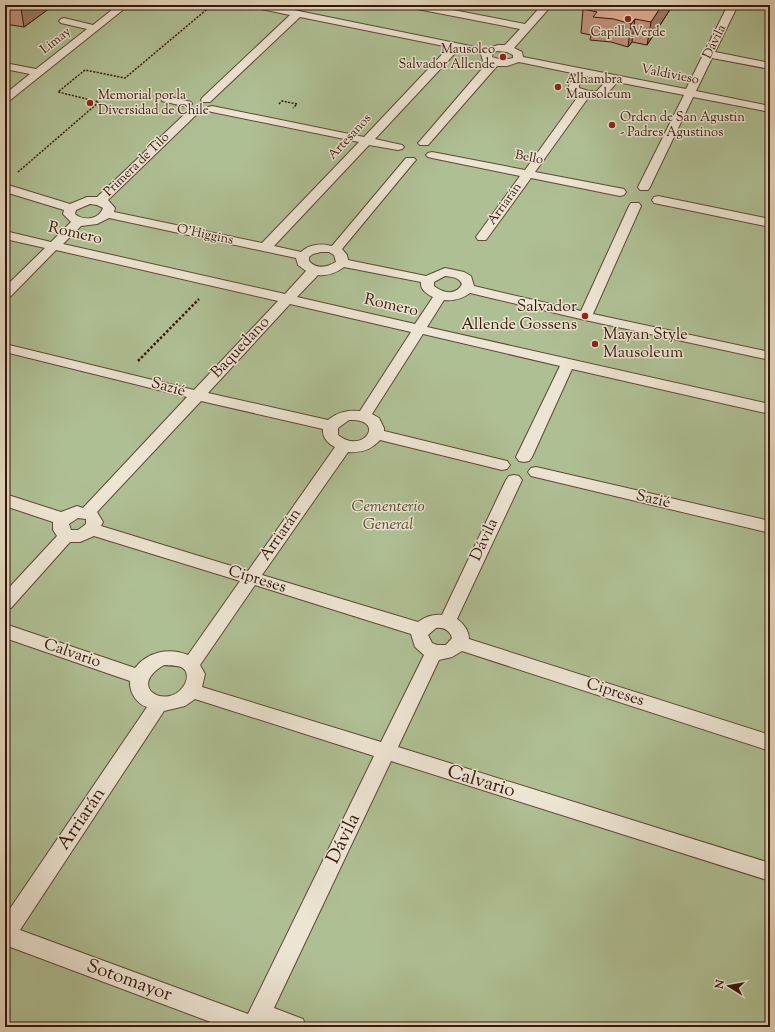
<svg xmlns="http://www.w3.org/2000/svg" width="775" height="1032" font-family="'Sorts Mill Goudy',serif">
<style>
.green{fill:#afbf94;stroke:#726a4e}
.lines{fill:none;stroke-linecap:round;stroke-linejoin:round}
.service-casing{stroke:#604636;stroke-width:2}
.path-far1{stroke:#351609;stroke-width:1.5;stroke-dasharray:2 1.5;stroke-linecap:butt}
.path{stroke:#351609;stroke-width:2.5;stroke-dasharray:2.5 2;stroke-linecap:butt}
.service{fill:#ede5d3;fill-rule:evenodd}
.wall{fill:#c29680;stroke:#351609}
.shaded-wall{fill:#9e7a68;stroke:#351609}
.building{fill:#e2af95;stroke:#351609}
.poi-dot{fill:#8f2418;stroke:#ede5d3;stroke-width:1.5}
.labels{text-anchor:middle;dominant-baseline:central;stroke-width:3;stroke-linejoin:round;paint-order:stroke}
.far-poi-label{font-size:13px;fill:#351609;stroke:#ede5d3;text-anchor:start}
.far-street-label{font-size:13px;fill:#351609;stroke:#ede5d3}
.street-label{font-size:16px;fill:#351609;stroke:#ede5d3}
.poi-label{font-size:16px;fill:#351609;stroke:#ede5d3;text-anchor:end}
.park-label{font-size:16px;font-style:italic;fill:#5a4933;stroke:#ede5d3}
.near-street-label{font-size:19px;fill:#351609;stroke:#ede5d3}
</style>
<rect width="100%" height="100%" fill="#e3d7bc"/>
<filter id="stains"><feTurbulence type="fractalNoise" baseFrequency=".005" numOctaves="4"/><feColorMatrix values="0 0 0 0 .2 0 0 0 0 .09 0 0 0 0 .02 0 0 0 .5 -.17"/></filter>
<radialGradient id="worn" r=".72"><stop offset=".6" stop-color="#630" stop-opacity="0"/><stop offset="1" stop-color="#630" stop-opacity=".3"/></radialGradient>
<path class="green" d="M5 5H770V1027H5Z"/>
<g class="lines">
<g class="service-casing">
<path id="service" d="M118 5H129L9 101 5 102V94L30 74 5 69V63L36 69 87 29 61 23 59 21 61 19 64 18 93 25Z
M250 5H269L485 49 498 45H505L520 29 412 8 407 5H427L525 24 542 5H552L514 48 522 52 523 57 686 89 728 5H738L715 52 770 63V69L712 58 696 91 770 106V112L693 97 650 187 648 190H640L638 187 684 95 617 82C609 93 602 99 588 98L535 172 624 189 626 192 624 195 620 196 531 178 486 240H478L476 237 520 176 432 158 428 157 426 155 428 153 432 152 525 170 579 95 569 89V85L577 74 519 62 507 66H497L428 145H420L418 143 420 141 487 63 483 61 481 54 459 49 375 139 402 145 404 147 402 149 398 150 369 145 274 246 301 252C309 244 322 243 332 246L406 158H414L416 160 414 162 342 249 347 255 348 260 426 276 445 268 464 272 471 276 474 286 581 311 629 206 631 203H639L641 206 593 314 770 352V360L585 320 470 293C462 299 454 301 444 300L427 327 770 404V414L572 369 532 457 529 461 524 462 519 461 516 457 560 366 423 334 372 414 379 418 384 428V431L507 461 510 465 507 469 502 470 380 440C371 450 361 453 348 452L262 575 418 622C425 617 433 614 442 615L506 480 509 476 514 475 519 476 522 480 457 619C464 624 469 631 469 639L770 735V751L462 651 452 657 439 660 398 747 770 863V881L391 761 274 1008 303 1019 306 1027H224L5 945V916L147 707C137 704 129 692 130 681L5 638V624L135 668C147 652 169 647 188 655L240 581 94 536 80 542H70L11 608 5 609V592L57 536 53 530V522L5 506V494L61 512 77 506 83 508 187 397 5 352V344L194 390 278 301 56 250 10 297 5 298V287L45 248 5 239V231L51 242 71 222 63 214 64 210 5 192V184L70 204 87 197H97L188 111 192 110 197 113 196 115 108 200 115 208 114 212 262 243 359 142 212 112 208 111 207 109 208 107 212 106 364 137 449 47 300 17 210 102H202L201 100 202 98 290 15 252 7ZM498 51 507 52 513 55V58L502 60 492 57 493 52ZM587 76 607 80 597 91H589L579 88V85ZM90 204 97 205 103 208C99 220 83 221 75 214L76 210ZM109 218 296 258 298 265 306 271 285 294 63 244 81 226 97 224ZM321 252H329L334 255 336 262C327 267 317 270 309 261V257L313 254ZM344 267 421 282C420 290 427 294 433 297L415 324 297 297 318 275C328 276 336 273 344 267ZM445 276C452 277 459 277 462 284 456 296 443 293 434 286V282ZM290 304 411 332 360 411C347 410 338 412 328 420L208 393ZM201 401 323 429C322 437 328 444 335 447L248 571 101 526 103 522 97 512ZM349 420C387 418 364 456 338 435V428ZM78 518 86 519V524L78 530H71L69 524ZM255 585 411 634 415 647 424 655 381 742 202 687 205 674 200 665ZM436 628C443 627 450 630 452 638L446 645H437L432 643 428 635ZM164 665C171 666 183 664 186 672 188 677 186 683 183 687 166 710 126 687 164 665ZM195 699 374 756 248 1014 20 930 164 711 185 706Z
M166 96 191 102 192 104 187 107 162 101 161 99Z
M658 196 770 219V227L654 203 652 200 654 197Z
M536 467 770 521V533L531 476 528 472 531 468Z"/>
</g>
<path class="path-far1" d="M279 104 282 101 297 104 293 108
M18 172 99 102 58 92 85 70 125 78 212 5"/>
<path class="path" d="M138 361 199 299"/>
<use href="#service" class="service"/>
</g>
<path class="wall" d="M5 5H54L24 27 5 24Z
M587 5H673L647 45 632 42 628 47 611 42 590 40 591 35 581 33 583 9Z"/>
<path class="shaded-wall" d="M26 5H54L24 27 21 9Z
M662 5H673L647 45 651 22Z
M635 19 632 42 628 47 631 24Z"/>
<path class="building" d="M5 5H26L21 9 5 6Z
M587 5H662L651 22 635 19 631 24 614 19 593 17 597 12 583 9Z"/>
<g class="poi-dot">
<circle cx="628" cy="19" r="4"/>
<circle cx="503" cy="57" r="4"/>
<circle cx="558" cy="87" r="4"/>
<circle cx="90" cy="103" r="4"/>
<circle cx="612" cy="125" r="4"/>
<circle cx="585" cy="316" r="4"/>
<circle cx="595" cy="344" r="4"/>
</g>
<g class="labels">
<g class="far-poi-label">
<text x="628" y="33" text-anchor="middle">Capilla_Verde</text>
<text x="495" y="50" text-anchor="end">Mausoleo<tspan x="495" dy="15">Salvador Allende</tspan></text>
<text x="566" y="80">Alhambra<tspan x="566" dy="15">Mausoleum</tspan></text>
<text x="98" y="96">Memorial por la<tspan x="98" dy="15">Diversidad de Chile</tspan></text>
<text x="620" y="118">Orden de San Agustín<tspan x="620" dy="15">- Padres Agustinos</tspan></text>
</g>
<g class="far-street-label">
<text transform="translate(56 41) rotate(-38)">Limay</text>
<text transform="translate(715 42) rotate(-64)">Dávila</text>
<text transform="translate(670 75) rotate(11)">Valdivieso</text>
<text transform="translate(350 137) rotate(-47)">Artesanos</text>
<text transform="translate(529 158) rotate(11)">Bello</text>
<text transform="translate(137 165) rotate(-44)">Primera de Tilo</text>
<text transform="translate(505 204) rotate(-54)">Arriarán</text>
<text transform="translate(205 235) rotate(12)">O'Higgins</text>
</g>
<g class="street-label">
<text transform="translate(75 234) rotate(13)">Romero</text>
<text transform="translate(391 306) rotate(13)">Romero</text>
<text transform="translate(241 348) rotate(-47)">Baquedano</text>
<text transform="translate(168 388) rotate(15)">Sazié</text>
<text transform="translate(653 500) rotate(13)">Sazié</text>
<text transform="translate(281 535) rotate(-55)">Arriarán</text>
<text transform="translate(485 540) rotate(-65)">Dávila</text>
<text transform="translate(257 580) rotate(17)">Cipreses</text>
<text transform="translate(72 654) rotate(19)">Calvario</text>
<text transform="translate(615 693) rotate(18)">Cipreses</text>
</g>
<g class="poi-label">
<text x="577" y="307">Salvador<tspan x="577" dy="18">Allende Gossens</tspan></text>
<text x="603" y="335" text-anchor="start">Mayan Style<tspan x="603" dy="18">Mausoleum</tspan></text>
</g>
<g class="park-label">
<text x="388" y="507">Cementerio<tspan x="388" dy="18">General</tspan></text>
</g>
<g class="near-street-label">
<text transform="translate(481 782) rotate(17)">Calvario</text>
<text transform="translate(82 819) rotate(-56)">Arriarán</text>
<text transform="translate(344 839) rotate(-64)">Dávila</text>
<text transform="translate(129 981) rotate(20)">Sotomayor</text>
</g>
</g>
<rect width="775" height="1032" fill="none" stroke="#e3d7bc" stroke-width="20"/>
<rect x="6" y="6" width="763" height="1020" fill="none" stroke="#351609" stroke-width="2"/>
<rect x="10" y="10" width="755" height="1012" fill="none" stroke="#351609"/>
<g transform="translate(729 986) rotate(281)" stroke="#ede5d3" stroke-width="3" paint-order="stroke">
<path d="M0-3L7 15L0 10L-7 15Z" fill="#351609"/>
<text y="-6" font-size="11" font-weight="bold" text-anchor="middle" fill="#351609">N</text>
</g>
<rect width="100%" height="100%" filter="url(#stains)"/>
<rect width="100%" height="100%" fill="url(#worn)"/>
</svg>
